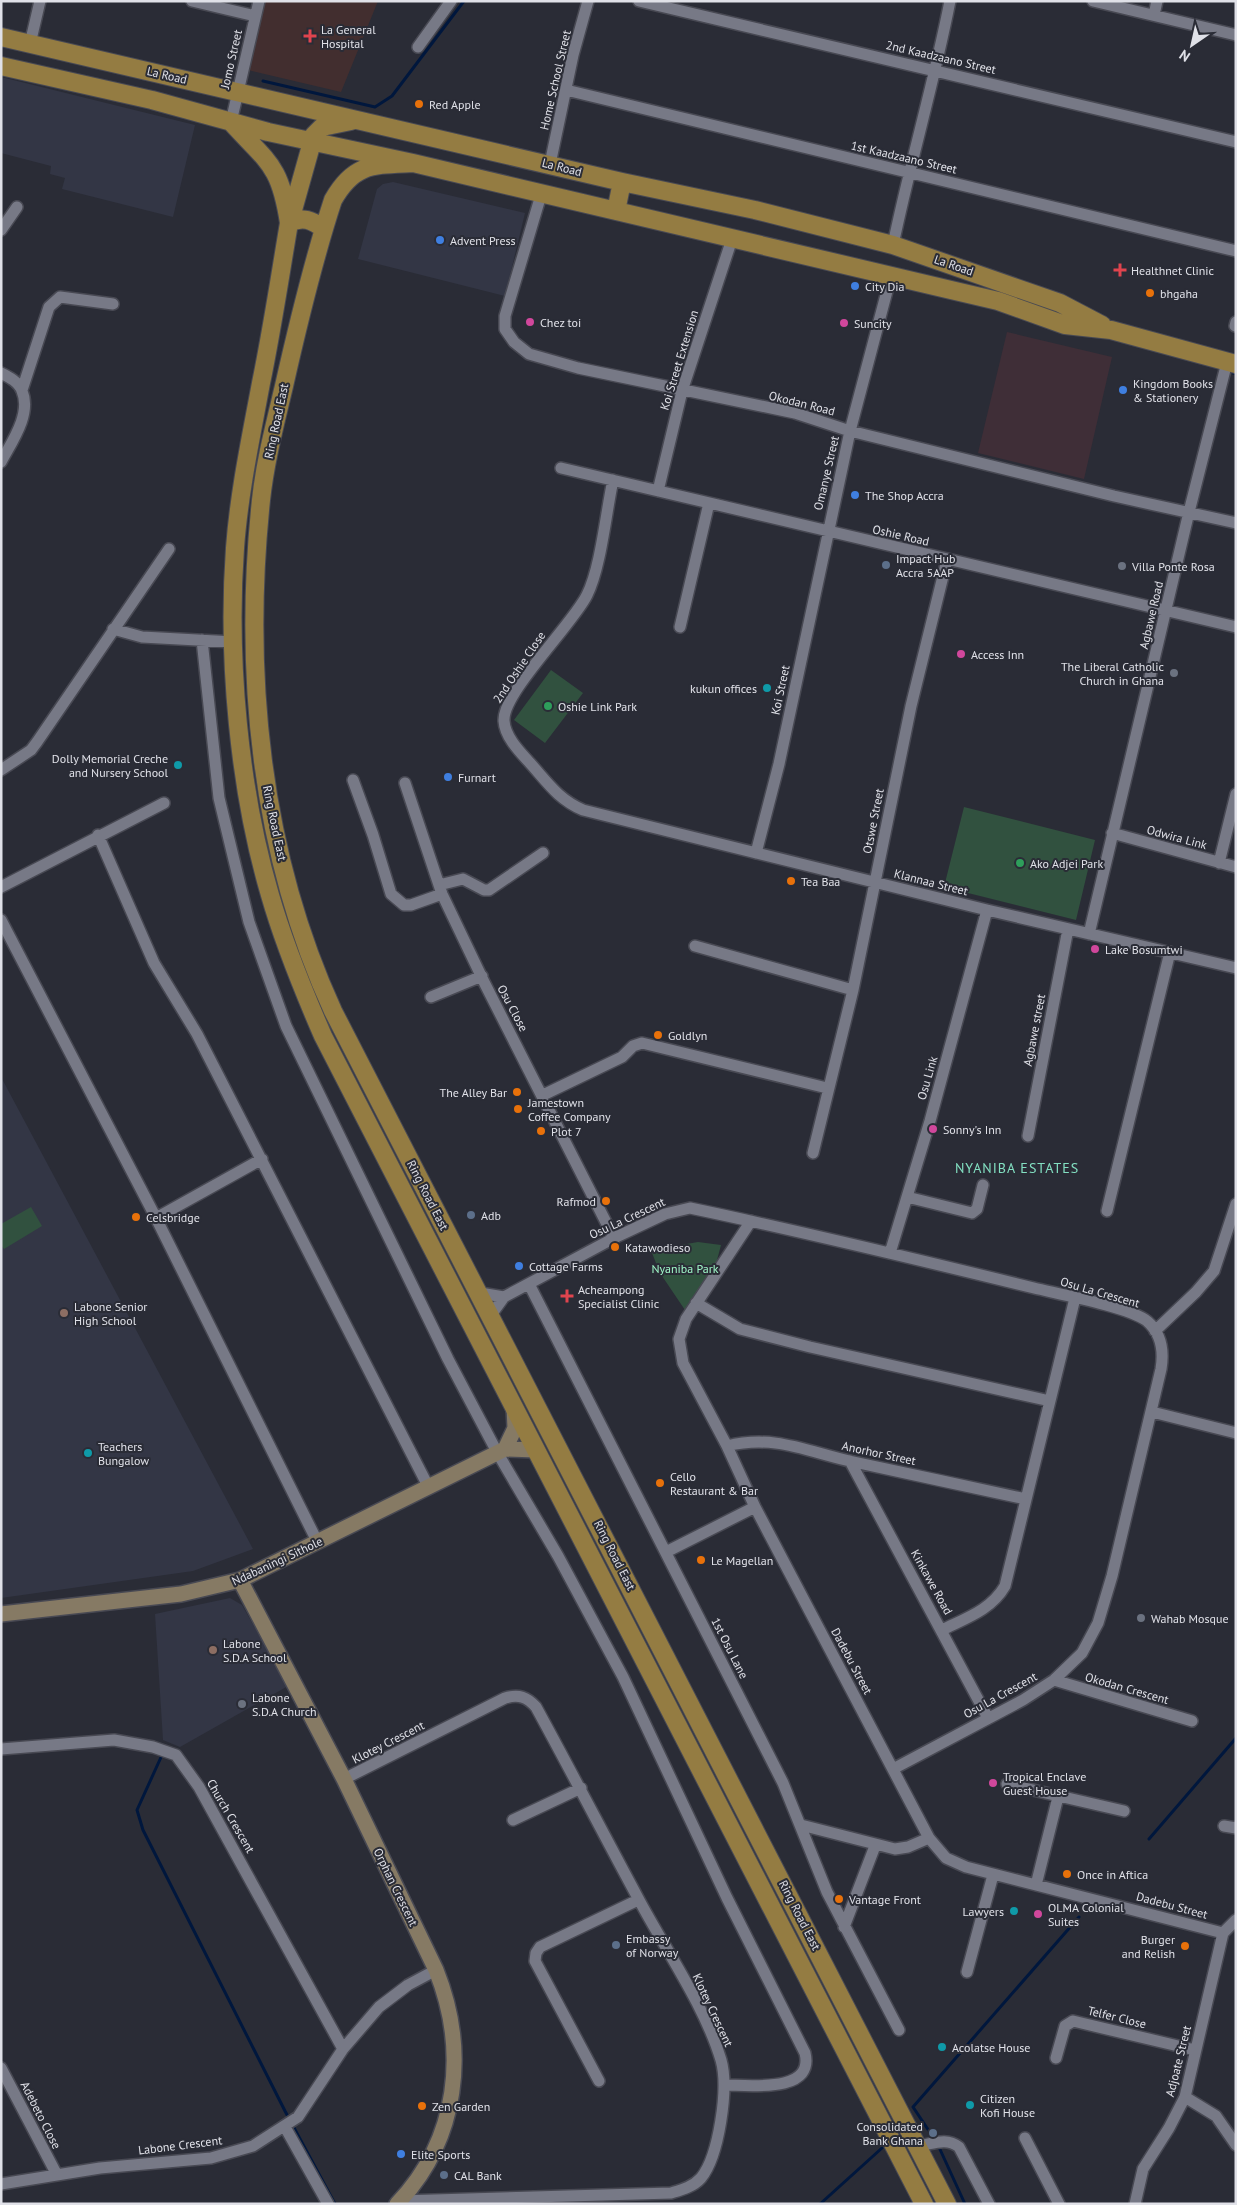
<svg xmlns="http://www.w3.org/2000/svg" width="1237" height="2205" font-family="'PT Sans',sans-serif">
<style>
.built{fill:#333645}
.industrial{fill:#3f2e37}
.medical{fill:#422e2f}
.green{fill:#31513f}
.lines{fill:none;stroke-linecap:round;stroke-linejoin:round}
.stream{stroke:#00173d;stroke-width:3}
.street-casing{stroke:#484953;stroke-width:14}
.secondary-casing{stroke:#484953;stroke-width:18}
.primary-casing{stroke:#484953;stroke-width:20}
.street{stroke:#777986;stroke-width:11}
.secondary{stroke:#867a64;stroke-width:15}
.primary{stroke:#947c42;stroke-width:18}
.health-dot{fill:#e0444e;stroke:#2a2c36;stroke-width:2}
.food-dot{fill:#e8710a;stroke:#2a2c36;stroke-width:2}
.shop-dot{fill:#3f7fe0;stroke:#2a2c36;stroke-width:2}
.hotel-dot{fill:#d1479c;stroke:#2a2c36;stroke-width:2}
.service-dot{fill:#5c6f8a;stroke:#2a2c36;stroke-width:2}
.worship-dot{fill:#6b7280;stroke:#2a2c36;stroke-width:2}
.culture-dot{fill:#0f9aa8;stroke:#2a2c36;stroke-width:2}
.leisure-dot{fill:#2e9e5b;stroke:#2a2c36;stroke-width:2}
.education-dot{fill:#8d6e63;stroke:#2a2c36;stroke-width:2}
.labels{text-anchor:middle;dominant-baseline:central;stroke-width:4;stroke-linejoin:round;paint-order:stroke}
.poi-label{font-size:12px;fill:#e0e1e8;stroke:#2a2c36;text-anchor:start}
.street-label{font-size:12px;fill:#e0e1e8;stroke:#2a2c36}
.park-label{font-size:12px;fill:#a0f9c9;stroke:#2a2c36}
.neighbourhood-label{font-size:14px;letter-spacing:1px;fill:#83e0c2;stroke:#2a2c36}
</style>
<rect width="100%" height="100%" fill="#2a2c36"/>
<path class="built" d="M1 77 195 125 173 217 62 189 65 178 50 174 51 166 1 153Z
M393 182 525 213 505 296 358 259 377 189 383 184Z
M1 1077 253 1549 193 1571 1 1598Z
M230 1598 242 1605 288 1686 180 1747 163 1740 155 1614Z"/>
<path class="industrial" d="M1007 332 1112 357 1084 479 978 453Z"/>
<path class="medical" d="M264 1H378L341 92 248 70Z"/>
<path class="green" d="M551 670 583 693 545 743 514 720Z
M964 807 1095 840 1076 920 944 887Z
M31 1207 42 1226 4 1249 1 1245V1224Z
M698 1242 721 1245 716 1264 685 1310 660 1273 652 1253 664 1248Z"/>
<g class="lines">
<path class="stream" d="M263 81 375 107 392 96 464 1
M1233 373H1236
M162 1755 137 1810 143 1830 285 2111 335 2204
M1149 1839 1236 1738
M935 2140 913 2107 1079 1917
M938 2145 965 2204
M820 2204 882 2148"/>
<g class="street-casing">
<path id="street" d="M192 1 255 16
M639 1 1236 142
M1093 1 1236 35
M1154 15 1157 1
M30 44 40 1
M418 47 451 1
M566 90 1236 251
M231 122 259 1
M550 164 573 55 588 1
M541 195 505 316V329L514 342 529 354 578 368 795 413 850 431 1114 496 1236 523
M1 230 17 207
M893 245C910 163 934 83 950 1
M1235 326 1236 322
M1 373C9 377 19 382 22 391 32 414 11 443 1 462
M22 390 49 307 60 297 113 304
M561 468 1236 627
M613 480C606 512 601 567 587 595 573 624 502 693 504 721 505 737 520 752 530 763 548 783 558 799 583 810L987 910 1236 968
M658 491 682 391 732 239
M680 627 709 503
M113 629 142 637 234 642
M202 640 219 798 249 922 286 1026 448 1359 497 1452 558 1556 623 1677 727 1898 805 2053C815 2094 748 2085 724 2085
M1 770 31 750 37 742 169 549
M353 780 373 835 391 894 404 905H411L442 894
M405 783 442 894 485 984 614 1238
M1112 833 1236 867
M98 835 154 963 197 1034 428 1486
M756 853 779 764 850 431 891 276
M1219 863 1236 794
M439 885 463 879 484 890H489L543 853
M1 887 164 803
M1 920 156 1218 318 1543
M1089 934 1189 512 1227 362
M695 946 853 990
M431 997 482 976
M543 1095 622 1057 633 1046 642 1043 827 1088
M1028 1136 1068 929
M813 1153 853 990 911 706 947 560
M907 1197 972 1213 977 1209 983 1185
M1107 1211 1170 952
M156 1218 262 1159
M751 1221 686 1319 679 1339 683 1363 727 1446 755 1507 929 1838 946 1858 966 1867 1223 1933
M890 1253 930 1121 987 910
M529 1284 783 1783 827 1892 899 2030
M480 1293 504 1297
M696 1303 740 1329 810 1347 1050 1401
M491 1315 504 1297 614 1238 665 1214 690 1208C805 1232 920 1260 1034 1288 1059 1294 1129 1307 1147 1321 1162 1334 1164 1351 1161 1369L1112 1576 1098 1623 1082 1653 1054 1680 1023 1700 893 1769
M1155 1331 1196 1292 1214 1271 1236 1204
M1152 1412 1236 1433
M727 1446C775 1434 808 1452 854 1462 911 1474 969 1487 1026 1499
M850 1461 988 1718
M666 1552 755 1507
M942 1630C966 1618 991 1610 1005 1586L1075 1298
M1054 1680 1192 1721
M1 1749 114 1740 153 1747 176 1755 199 1787 343 2049
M344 1779 505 1698C519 1694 527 1697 536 1707 571 1771 604 1835 638 1898 665 1949 705 2006 721 2060 729 2088 719 2156 701 2178 693 2187 681 2190 671 2193L400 2201
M1007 1784 1124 1811
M513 1820 581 1788
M801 1825 895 1849 908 1847 929 1838
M1224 1826 1236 1828
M1036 1885 1058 1797
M844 1927 875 1846
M967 1972 993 1875
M1056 2058 1065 2026 1073 2021 1195 2050
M1 2068 57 2175
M599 2081 535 1961 536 1953 540 1947 638 1900
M1185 2097 1216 2116 1236 2145
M285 2127 328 2204
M1025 2138 1059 2204
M918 2146C933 2144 946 2137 959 2147L989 2204
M1 2184 100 2168 211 2158 253 2146 298 2117 343 2049 379 2007 408 1985 436 1970
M1135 2204 1143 2169 1169 2128 1185 2097 1223 1933 1236 1920"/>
</g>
<g class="secondary-casing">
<path id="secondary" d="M505 1449 515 1428 514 1408
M240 1580 344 1779 436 1970C468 2050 459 2139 397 2204
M1 1614 181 1594 240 1580 505 1449 536 1450"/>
</g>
<g class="primary-casing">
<path id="primary" d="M1 37 622 182 755 210 893 245 1060 303 1102 325
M1 66 152 100 268 132 413 163 951 290 998 301 1065 325 1111 330 1236 364
M231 122C268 163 280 164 289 223 280 276 272 330 261 383 251 437 239 493 235 548 227 658 239 790 270 895 284 944 303 990 323 1036L924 2204
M413 163C373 165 354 163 333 200 313 261 298 324 284 386 275 424 265 462 261 500 243 672 260 852 333 1011L947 2204
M616 211 622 182
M291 217 314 135 322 127 351 121
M289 223C303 216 312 220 324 229"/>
</g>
<use href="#street" class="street"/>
<use href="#secondary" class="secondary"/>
<use href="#primary" class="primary"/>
</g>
<g class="health-dot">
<path d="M307.5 28.5h5v5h5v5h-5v5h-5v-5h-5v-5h5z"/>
<path d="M1117.5 262.5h5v5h5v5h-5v5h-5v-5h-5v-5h5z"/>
<path d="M564.5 1288.5h5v5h5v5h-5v5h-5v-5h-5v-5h5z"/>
</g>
<g class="food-dot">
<circle cx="419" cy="104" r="5"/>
<circle cx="1150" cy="293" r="5"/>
<circle cx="791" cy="881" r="5"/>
<circle cx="658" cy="1035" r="5"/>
<circle cx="517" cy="1092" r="5"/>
<circle cx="518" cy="1109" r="5"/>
<circle cx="541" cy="1131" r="5"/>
<circle cx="606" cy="1201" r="5"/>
<circle cx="136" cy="1217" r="5"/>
<circle cx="615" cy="1247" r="5"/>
<circle cx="660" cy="1483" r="5"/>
<circle cx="701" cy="1560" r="5"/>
<circle cx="1067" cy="1874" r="5"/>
<circle cx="839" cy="1899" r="5"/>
<circle cx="1185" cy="1946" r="5"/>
<circle cx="422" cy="2106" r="5"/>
</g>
<g class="shop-dot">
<circle cx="440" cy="240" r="5"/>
<circle cx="855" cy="286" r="5"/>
<circle cx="1123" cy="390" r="5"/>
<circle cx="855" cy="495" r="5"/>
<circle cx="448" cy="777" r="5"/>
<circle cx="519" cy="1266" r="5"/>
<circle cx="401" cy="2154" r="5"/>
</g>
<g class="hotel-dot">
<circle cx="530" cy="322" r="5"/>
<circle cx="844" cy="323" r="5"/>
<circle cx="961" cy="654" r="5"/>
<circle cx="1095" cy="949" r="5"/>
<circle cx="933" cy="1129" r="5"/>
<circle cx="993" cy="1783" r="5"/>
<circle cx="1038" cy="1914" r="5"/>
</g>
<g class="service-dot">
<circle cx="886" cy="565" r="5"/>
<circle cx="471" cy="1215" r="5"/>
<circle cx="616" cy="1945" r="5"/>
<circle cx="933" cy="2133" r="5"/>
<circle cx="444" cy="2175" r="5"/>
</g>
<g class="worship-dot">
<circle cx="1122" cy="566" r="5"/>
<circle cx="1174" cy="673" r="5"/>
<circle cx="1141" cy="1618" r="5"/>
<circle cx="242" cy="1704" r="5"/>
</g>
<g class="culture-dot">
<circle cx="767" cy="688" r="5"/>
<circle cx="178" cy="765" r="5"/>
<circle cx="88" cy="1453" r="5"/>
<circle cx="1014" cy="1911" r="5"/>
<circle cx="942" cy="2047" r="5"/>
<circle cx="970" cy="2105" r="5"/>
</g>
<g class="leisure-dot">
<circle cx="548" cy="706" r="5"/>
<circle cx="1020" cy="863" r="5"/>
</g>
<g class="education-dot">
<circle cx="64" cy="1313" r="5"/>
<circle cx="213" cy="1650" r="5"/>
</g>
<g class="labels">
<g class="poi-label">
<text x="321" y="29">La General<tspan x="321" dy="14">Hospital</tspan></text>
<text x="429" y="104">Red Apple</text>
<text x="450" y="240">Advent Press</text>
<text x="1131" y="270">Healthnet Clinic</text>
<text x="865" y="286">City Dia</text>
<text x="1160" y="293">bhgaha</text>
<text x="540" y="322">Chez toi</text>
<text x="854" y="323">Suncity</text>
<text x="1133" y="383">Kingdom Books<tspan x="1133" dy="14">&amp; Stationery</tspan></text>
<text x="865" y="495">The Shop Accra</text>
<text x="896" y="558">Impact Hub<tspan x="896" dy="14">Accra 5AAP</tspan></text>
<text x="1132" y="566">Villa Ponte Rosa</text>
<text x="971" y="654">Access Inn</text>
<text x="1164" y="666" text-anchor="end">The Liberal Catholic<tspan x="1164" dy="14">Church in Ghana</tspan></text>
<text x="757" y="688" text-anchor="end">kukun offices</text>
<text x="558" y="706">Oshie Link Park</text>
<text x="168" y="758" text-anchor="end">Dolly Memorial Creche<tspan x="168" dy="14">and Nursery School</tspan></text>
<text x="458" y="777">Furnart</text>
<text x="1030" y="863">Ako Adjei Park</text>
<text x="801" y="881">Tea Baa</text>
<text x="1105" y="949">Lake Bosumtwi</text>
<text x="668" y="1035">Goldlyn</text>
<text x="507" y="1092" text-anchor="end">The Alley Bar</text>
<text x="528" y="1102">Jamestown<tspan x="528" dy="14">Coffee Company</tspan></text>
<text x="943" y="1129">Sonny's Inn</text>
<text x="551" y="1131">Plot 7</text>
<text x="596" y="1201" text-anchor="end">Rafmod</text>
<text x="481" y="1215">Adb</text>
<text x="146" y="1217">Celsbridge</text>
<text x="625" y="1247">Katawodieso</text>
<text x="529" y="1266">Cottage Farms</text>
<text x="578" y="1289">Acheampong<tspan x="578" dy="14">Specialist Clinic</tspan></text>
<text x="74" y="1306">Labone Senior<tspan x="74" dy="14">High School</tspan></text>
<text x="98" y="1446">Teachers<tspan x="98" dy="14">Bungalow</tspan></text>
<text x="670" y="1476">Cello<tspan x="670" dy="14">Restaurant &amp; Bar</tspan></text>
<text x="711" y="1560">Le Magellan</text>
<text x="1151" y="1618">Wahab Mosque</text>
<text x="223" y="1643">Labone<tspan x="223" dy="14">S.D.A School</tspan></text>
<text x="252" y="1697">Labone<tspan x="252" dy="14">S.D.A Church</tspan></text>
<text x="1003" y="1776">Tropical Enclave<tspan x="1003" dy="14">Guest House</tspan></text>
<text x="1077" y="1874">Once in Aftica</text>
<text x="849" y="1899">Vantage Front</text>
<text x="1048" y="1907">OLMA Colonial<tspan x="1048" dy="14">Suites</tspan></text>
<text x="1004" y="1911" text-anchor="end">Lawyers</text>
<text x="626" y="1938">Embassy<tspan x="626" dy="14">of Norway</tspan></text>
<text x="1175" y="1939" text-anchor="end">Burger<tspan x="1175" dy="14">and Relish</tspan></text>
<text x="952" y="2047">Acolatse House</text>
<text x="980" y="2098">Citizen<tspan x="980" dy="14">Kofi House</tspan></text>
<text x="432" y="2106">Zen Garden</text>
<text x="923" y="2126" text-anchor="end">Consolidated<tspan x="923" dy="14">Bank Ghana</tspan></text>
<text x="411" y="2154">Elite Sports</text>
<text x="454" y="2175">CAL Bank</text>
</g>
<g class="street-label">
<text transform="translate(941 57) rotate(13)">2nd Kaadzaano Street</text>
<text transform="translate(231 59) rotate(-77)">Jomo Street</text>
<text transform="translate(167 75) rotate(13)">La Road</text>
<text transform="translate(555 80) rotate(-77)">Home School Street</text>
<text transform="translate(904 157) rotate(13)">1st Kaadzaano Street</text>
<text transform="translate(562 167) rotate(14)">La Road</text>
<text transform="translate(954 265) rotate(19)">La Road</text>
<text transform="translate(679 360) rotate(-73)">Koi Street Extension</text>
<text transform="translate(802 403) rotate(14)">Okodan Road</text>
<text transform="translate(276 421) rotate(-78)">Ring Road East</text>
<text transform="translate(826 473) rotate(-77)">Omanye Street</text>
<text transform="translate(901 535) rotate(13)">Oshie Road</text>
<text transform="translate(1151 615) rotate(-77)">Agbawe Road</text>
<text transform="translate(519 667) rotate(-56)">2nd Oshie Close</text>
<text transform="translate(780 690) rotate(-78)">Koi Street</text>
<text transform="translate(873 821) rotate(-79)">Otswe Street</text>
<text transform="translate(275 823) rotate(78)">Ring Road East</text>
<text transform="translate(1177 837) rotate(15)">Odwira Link</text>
<text transform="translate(931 882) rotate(14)">Klannaa Street</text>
<text transform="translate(513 1008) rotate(62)">Osu Close</text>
<text transform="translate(1034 1030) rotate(-79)">Agbawe street</text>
<text transform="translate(927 1078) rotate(-74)">Osu Link</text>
<text transform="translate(428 1195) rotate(63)">Ring Road East</text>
<text transform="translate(627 1218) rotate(-25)">Osu La Crescent</text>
<text transform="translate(1100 1292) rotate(16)">Osu La Crescent</text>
<text transform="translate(879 1453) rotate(12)">Anorhor Street</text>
<text transform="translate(615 1555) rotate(63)">Ring Road East</text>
<text transform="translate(277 1561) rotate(-25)">Ndabaningi Sithole</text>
<text transform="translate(932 1582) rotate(61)">Kinkawe Road</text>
<text transform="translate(730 1648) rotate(63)">1st Osu Lane</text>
<text transform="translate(852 1661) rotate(62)">Dadebu Street</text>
<text transform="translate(1127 1688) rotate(16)">Okodan Crescent</text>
<text transform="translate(1000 1695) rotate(-29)">Osu La Crescent</text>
<text transform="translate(388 1742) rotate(-27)">Klotey Crescent</text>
<text transform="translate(231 1816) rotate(60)">Church Crescent</text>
<text transform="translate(396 1887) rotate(64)">Orphan Crescent</text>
<text transform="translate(1172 1905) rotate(15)">Dadebu Street</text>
<text transform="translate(800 1915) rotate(63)">Ring Road East</text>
<text transform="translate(713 2010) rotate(65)">Klotey Crescent</text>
<text transform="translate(1117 2017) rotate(14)">Telfer Close</text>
<text transform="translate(1178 2061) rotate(-76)">Adjoate Street</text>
<text transform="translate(41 2115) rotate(63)">Adebeto Close</text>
<text transform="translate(180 2145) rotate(-7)">Labone Crescent</text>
</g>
<g class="park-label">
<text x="685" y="1268">Nyaniba Park</text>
</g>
<g class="neighbourhood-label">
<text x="1017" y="1168">NYANIBA ESTATES</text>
</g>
</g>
<rect width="1237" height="2205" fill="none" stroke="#e0e1e8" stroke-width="5"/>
<g transform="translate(1192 45) rotate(214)" stroke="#2a2c36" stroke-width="4" paint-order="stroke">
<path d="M0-4L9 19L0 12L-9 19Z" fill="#e0e1e8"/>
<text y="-8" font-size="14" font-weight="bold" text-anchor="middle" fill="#e0e1e8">N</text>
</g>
</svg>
